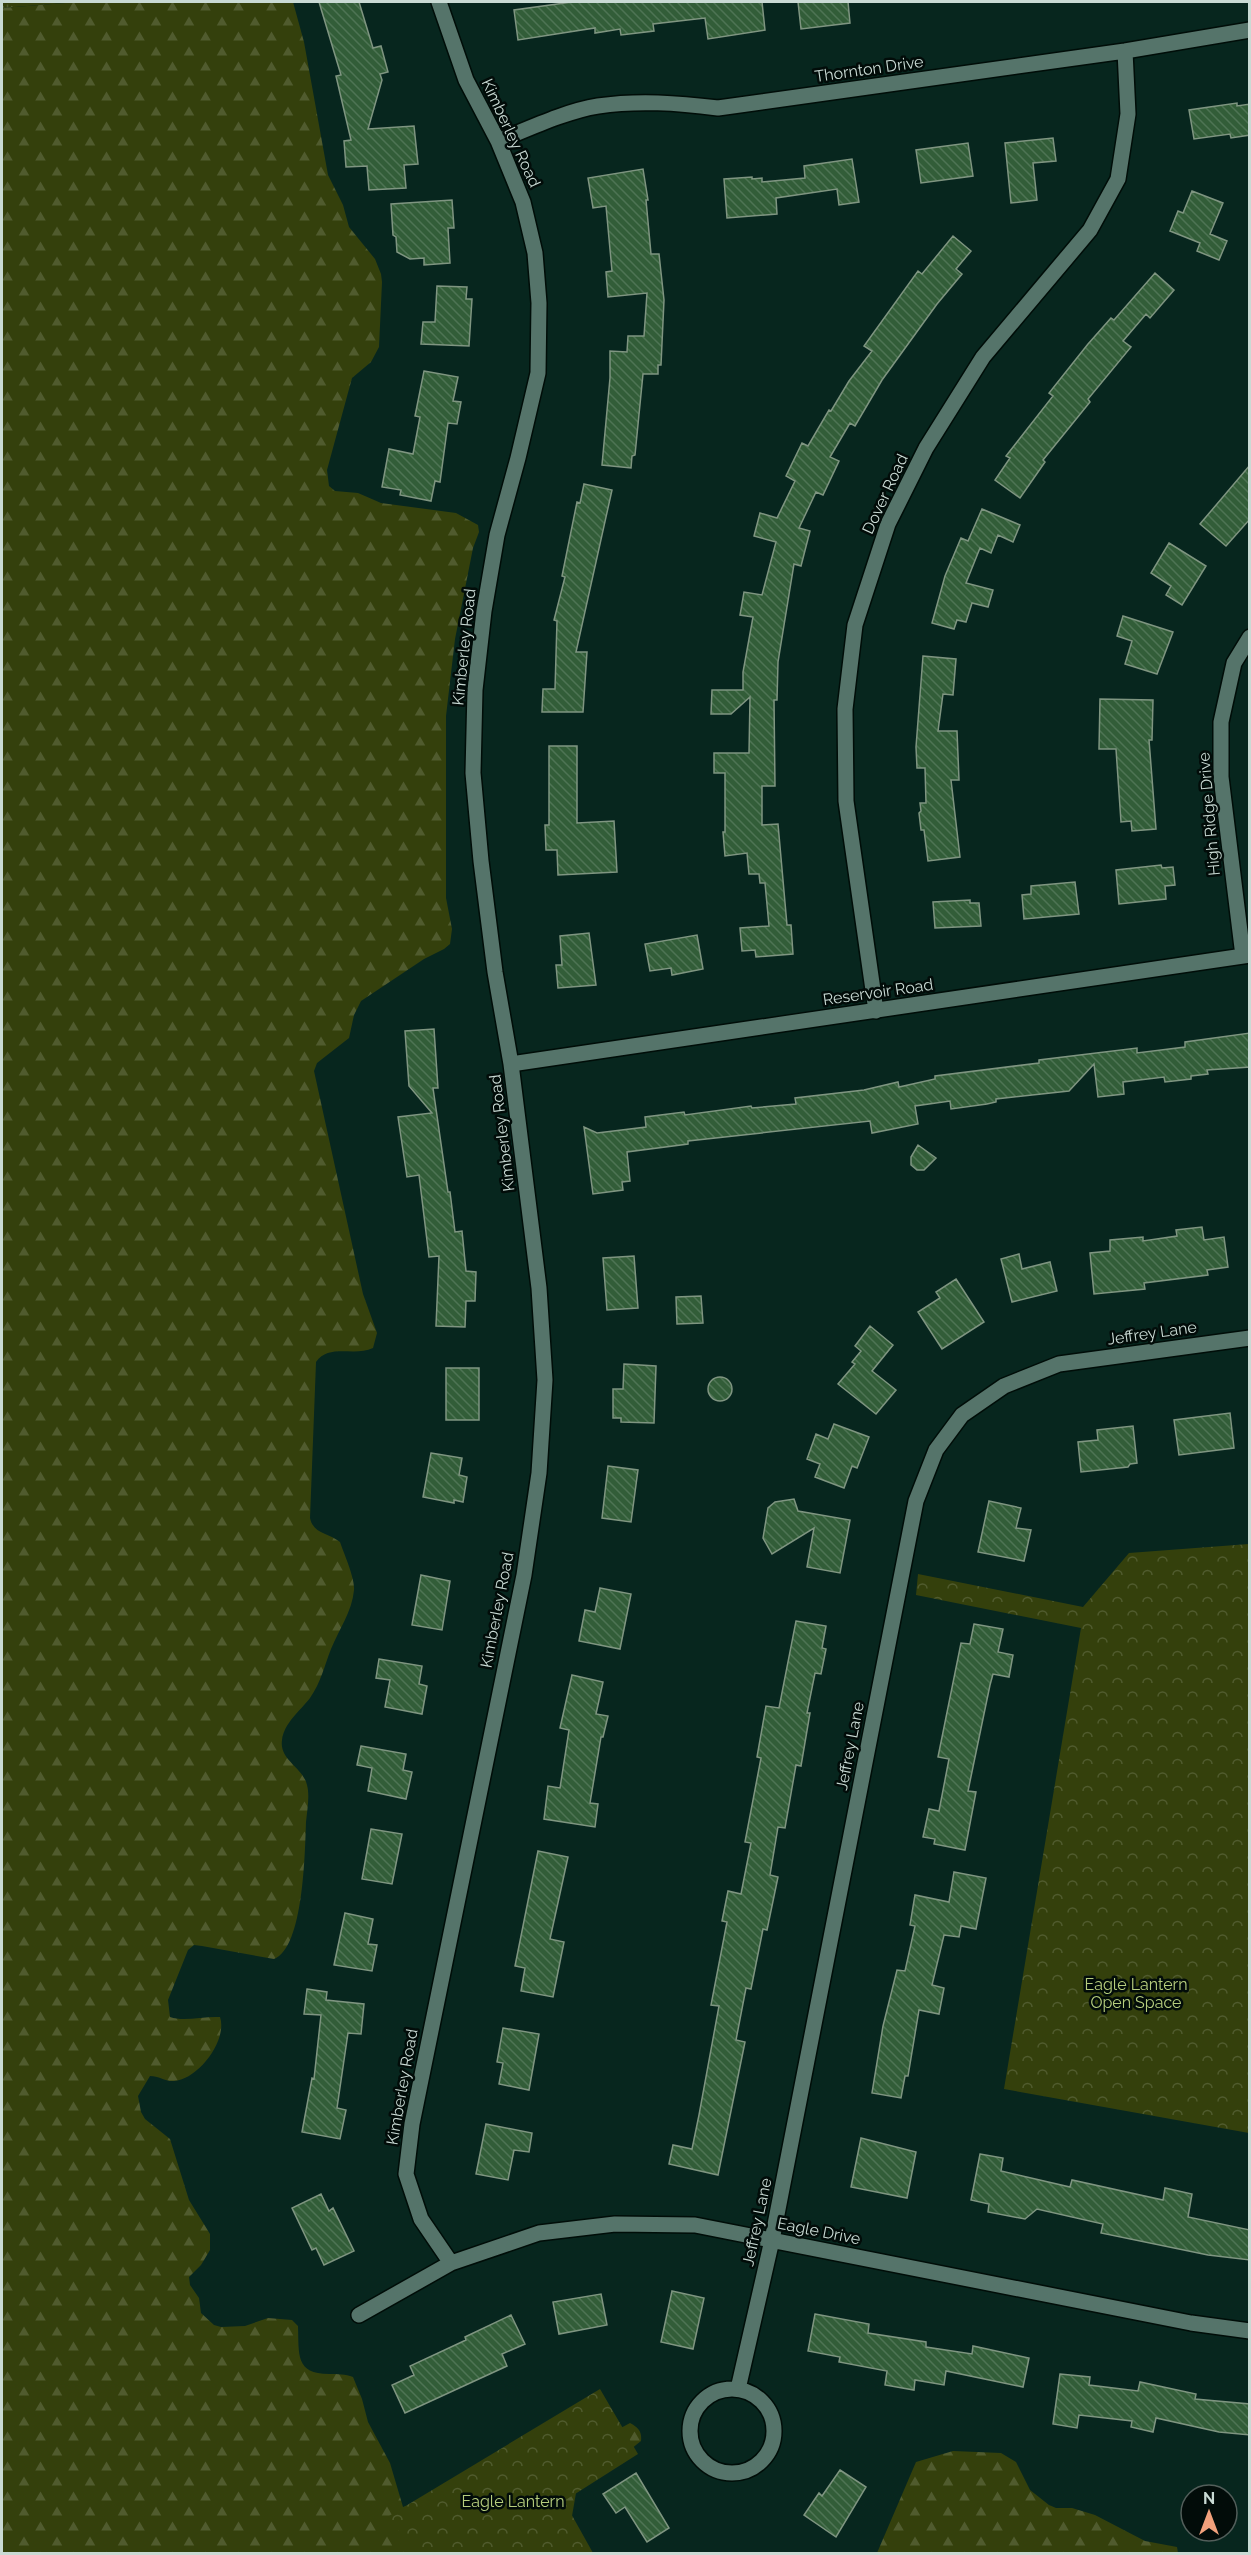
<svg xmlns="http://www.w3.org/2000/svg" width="1251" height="2555" font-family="Raleway,sans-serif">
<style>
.grass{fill:url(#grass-tufts)}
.forest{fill:url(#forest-firs)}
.park{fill:url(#park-crowns)}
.building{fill:url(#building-back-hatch);stroke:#7f9581;stroke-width:1.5}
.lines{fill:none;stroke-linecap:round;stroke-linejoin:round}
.street-casing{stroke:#000d08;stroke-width:18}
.street{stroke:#55746a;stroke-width:15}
.labels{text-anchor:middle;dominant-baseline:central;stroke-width:5;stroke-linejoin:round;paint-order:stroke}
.street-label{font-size:16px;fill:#c9dad4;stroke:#020c09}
.park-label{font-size:16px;fill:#b7ce7e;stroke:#020c09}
</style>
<defs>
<pattern id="grass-tufts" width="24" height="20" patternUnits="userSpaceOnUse" patternTransform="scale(1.5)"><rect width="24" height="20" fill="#34400c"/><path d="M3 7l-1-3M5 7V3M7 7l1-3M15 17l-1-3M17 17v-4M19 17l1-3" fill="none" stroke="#505b2e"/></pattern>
<pattern id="forest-firs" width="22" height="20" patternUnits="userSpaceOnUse" patternTransform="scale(1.5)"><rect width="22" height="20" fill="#34400c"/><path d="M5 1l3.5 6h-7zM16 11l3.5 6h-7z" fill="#505b2e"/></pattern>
<pattern id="park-crowns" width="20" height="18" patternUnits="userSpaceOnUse" patternTransform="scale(1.5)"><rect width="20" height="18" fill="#34400c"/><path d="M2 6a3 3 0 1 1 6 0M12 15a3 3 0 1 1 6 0" fill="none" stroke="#505b2e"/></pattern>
<pattern id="building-back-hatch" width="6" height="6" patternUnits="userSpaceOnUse" patternTransform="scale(1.5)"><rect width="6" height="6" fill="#325d38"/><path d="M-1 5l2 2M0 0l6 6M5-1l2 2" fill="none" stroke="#4e7454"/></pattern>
</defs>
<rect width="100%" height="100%" fill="#07261e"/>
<path class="grass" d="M2 2H78L2 8Z"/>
<path class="forest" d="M78 2H293L304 42 328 175 343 205 349 227 375 259 381 274 382 282 379 347 371 362 352 378 327 470 329 486 335 491 358 493 381 503 456 513 478 525 479 532 473 548 455 639 446 716V898L452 929 450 944 444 949 424 959 361 1001 354 1015 349 1038 317 1063 314 1071 363 1294 377 1333 373 1348C354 1357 329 1343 316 1362L310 1518C313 1534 329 1533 340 1542 344 1554 355 1578 354 1590 352 1612 339 1629 331 1649 324 1667 321 1682 310 1698 300 1711 284 1723 282 1740 279 1760 303 1767 307 1785 310 1796 307 1811 306 1822 305 1850 304 1948 274 1959L202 1946 194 1945 188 1950 168 2000 170 2017C184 2022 204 2016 220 2017 228 2041 197 2080 174 2081 166 2082 159 2076 150 2076L138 2096 141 2112 145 2119 170 2139 189 2200 210 2234V2250L201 2265 189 2277 190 2285 199 2298 201 2313 214 2325 221 2327 245 2326 268 2318 292 2320 298 2326C299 2354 295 2374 329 2374 338 2374 345 2374 353 2377L362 2399 368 2422 390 2463 403 2507 595 2442 630 2423C639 2428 642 2432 641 2441L576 2493 572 2516 576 2540 572 2553H2V8Z
M953 2451 1001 2453 1016 2462 1030 2490 1049 2505 1056 2508H1072L1095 2515 1145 2541 1177 2547 1178 2553H877L916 2462Z"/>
<path class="park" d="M1249 1544V2133L1004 2089 1081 1628 916 1595 918 1574 1083 1607 1129 1553Z
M600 2389 638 2454 564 2501 593 2553H413L389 2516Z"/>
<path class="building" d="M319 2H359L373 48 381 46 388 72 380 74 382 80 368 129 414 126 418 164 404 165 406 188 369 190 367 166 346 167 344 141 351 140 336 76 341 75Z
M572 2H762L765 30 708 39 705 18 653 24 654 31 621 35 620 29 595 33V28L518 40 514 10Z
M798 2H848L850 23 801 29Z
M1237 103V106L1250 104V135L1231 138 1230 134 1194 139 1189 110Z
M1053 138 1056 161 1033 163 1037 200 1011 203 1005 143Z
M968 143 973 176 921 183 916 150Z
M852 159 859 202 839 205 837 189 776 198 777 214 727 218 724 179 752 177V179L762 178V182L805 178 804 166Z
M643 169 648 200H646L651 254H659L664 300 661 365H658V374H643L635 455 632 456 631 468 602 465 610 378V351L627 352 628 336H644L647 293 608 297 606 272 612 271 606 206 593 208 588 178Z
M1192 191 1223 203 1210 234 1227 241 1219 260 1197 251 1200 243 1170 231 1178 211 1183 213Z
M452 200 454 228H448L450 263 424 265V258L410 259 397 252 396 237 393 235 391 204Z
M953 236 971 251 956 269 962 274 937 304 882 380 855 426 850 423 830 457 839 461 823 495 816 492 799 528 810 531 801 566 794 564 778 662 777 700H774L775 786H762V825L778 824 787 925H791L793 954 756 957 755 950 742 951 740 928 769 926 765 883H760L759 874H749L747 853 725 856 723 832H725V773H714V753H749L750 697 731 714H711L712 690H743V672L753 617 740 615 744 592 762 595 776 542 754 536 760 513 777 518 795 481 786 476 802 443 808 446 829 410 831 411 849 381 872 351 864 346 918 271 922 274Z
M1155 273 1174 290 1150 318 1146 314 1123 341 1131 347 1088 399 1090 402 1043 460 1045 462 1020 498 995 480 1010 458 1006 456 1053 396 1049 393 1088 344 1111 318 1114 320Z
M437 286 467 287 466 299H472L469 346 421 344 423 322H435Z
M424 371 458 377 453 401 461 402 457 424 448 423 440 482 435 481 431 501 400 495 401 490 382 487 389 449 413 454 420 417 415 416Z
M1250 465V519L1226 546 1200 524Z
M584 484 612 490 576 652H587L583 712H542L543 689H555L557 621 554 620 565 577 562 576 577 502 580 503Z
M982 509 1020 525 1013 542 998 535 991 553 980 548 966 583 993 590 988 607 972 603 966 622 957 620 954 629 932 623 945 576 961 538 968 541Z
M1169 543 1206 566 1182 605 1166 595 1171 586 1151 573Z
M1123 616 1173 632 1157 674 1125 664 1132 641 1117 636Z
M923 656 956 659 953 695 943 694 938 731H957L959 780H951L960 857 928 861 924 830H921L919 813 921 811 920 803H926L925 768H917L916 747Z
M1100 699 1153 700 1152 740H1149L1156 829 1132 831 1131 821 1121 822 1116 749H1099Z
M549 746H577V823L614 821 617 872 558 875 557 850H546L545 825H549Z
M1161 865 1162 868 1173 867 1175 885 1165 886 1166 899 1119 904 1116 870Z
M1075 882 1079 914 1024 919 1022 895 1031 894V886Z
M970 900V903H979L981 926 935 928 933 902Z
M589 933 596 985 558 988 556 965H562L560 936Z
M697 935 703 969 672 975 671 968 650 971 645 944Z
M434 1029 438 1088H433L448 1192H450L455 1232 462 1231 466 1271 476 1272 475 1301H466L465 1327 436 1326 439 1256 429 1257 419 1175 407 1177 398 1117 432 1113 409 1086 405 1031Z
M1250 1033V1067L1207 1070 1208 1074 1191 1076V1079L1165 1082 1164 1077 1123 1082 1124 1094 1098 1097 1094 1064 1069 1091 996 1099V1102L987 1104 951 1109 950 1101 915 1106 918 1124 872 1133 870 1121 688 1141V1144L627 1152 630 1181 622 1182 623 1190 593 1194 584 1127 597 1133 646 1127 645 1117 684 1112 685 1115 751 1106 752 1108 796 1104 795 1098 864 1090 898 1082 899 1087 935 1079V1076L1039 1063V1060L1137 1048V1053L1185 1047V1042Z
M918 1145 936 1158 924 1170H917L911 1165V1157Z
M1202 1227 1204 1240 1224 1237 1228 1267 1207 1270 1208 1275 1144 1283 1145 1289 1094 1294 1090 1253 1110 1251V1240L1143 1237V1241L1177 1236 1176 1230Z
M1019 1254 1022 1269 1050 1262 1057 1291 1012 1302 1001 1259Z
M634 1256 638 1308 607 1310 603 1258Z
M956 1279 984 1322 942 1349 918 1312 940 1298 936 1292Z
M701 1296 703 1323 677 1324 676 1297Z
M870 1326 893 1345 872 1371 896 1390 876 1414 838 1384 855 1364 852 1362 861 1351 855 1346Z
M624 1364 656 1366 654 1423 621 1422V1418H613V1389H623Z
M446 1368H479V1420H446Z
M708 1389a12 12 0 1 1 24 0a12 12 0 1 1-24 0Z
M1230 1413 1234 1448 1179 1455 1174 1420Z
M834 1424 869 1437 857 1468 852 1466 844 1488 815 1477 820 1464 807 1459 816 1434 828 1439Z
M1133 1426 1137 1463 1130 1464 1128 1467 1081 1472 1078 1442 1098 1440 1097 1430Z
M431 1453 462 1458 459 1475 467 1477 463 1502 454 1500V1503L423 1497Z
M608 1466 638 1470 631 1522 602 1518Z
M794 1499 798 1511 850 1520 840 1573 807 1567 814 1528 772 1554 763 1538 768 1508 775 1502Z
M989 1501 1021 1508 1016 1528 1031 1530 1024 1561 978 1552Z
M421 1575 450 1581 442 1630 412 1625Z
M600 1588 631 1594 620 1649 579 1641 585 1610 595 1612Z
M796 1621 826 1626 822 1648 826 1649 821 1674 815 1673 807 1713H810L801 1766 796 1765 785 1828 778 1827 770 1875 778 1877 767 1930 763 1929 751 1989 746 1988 736 2040 745 2042 718 2175 669 2164 673 2145 692 2149 699 2115 719 2006 711 2005 727 1922 722 1921 728 1891 741 1894 751 1843 745 1842 761 1758 757 1757 766 1706 779 1708Z
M974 1624 1003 1629 998 1652 1013 1655 1009 1677 993 1674 990 1685 968 1791 976 1792 965 1850 934 1844 935 1839 923 1837 929 1809 939 1811 949 1759 938 1757 961 1643 970 1644Z
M379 1659 422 1666 419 1684 427 1686 422 1714 385 1707 390 1680 376 1678Z
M572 1675 603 1682 596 1714 608 1716 603 1737H601L590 1803 598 1804 595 1827 544 1819 548 1786 560 1788 569 1730 560 1728Z
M361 1746 406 1754 403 1770 412 1772 406 1799 368 1791 372 1768 357 1765Z
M371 1829 402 1834 392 1884 362 1879Z
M538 1851 568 1857 550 1939 564 1942 553 1997 521 1991 525 1968 515 1966Z
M954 1872 986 1878 976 1929 961 1926 959 1937 944 1935 932 1985 944 1988 939 2014 919 2010 908 2076H905L901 2098 872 2093 883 2026 897 1970 905 1971 915 1926 910 1925 915 1895 949 1902Z
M345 1913 373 1919 368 1944 377 1945 372 1971 334 1965Z
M307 1989 327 1992 326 2000 364 2004 361 2034 348 2033 337 2108 346 2110 340 2139 302 2132 312 2078 314 2079 321 2015 304 2014Z
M503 2028 539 2034 529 2090 499 2084 503 2063 497 2062Z
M486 2124 532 2133 529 2152 514 2150 508 2180 476 2174Z
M861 2138 916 2152 907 2198 851 2187Z
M980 2154 1003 2158 1001 2171 1070 2187 1072 2180 1163 2200 1165 2188 1192 2194 1188 2217 1250 2230V2260L1208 2255 1101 2233 1103 2224 1037 2209 1025 2219 988 2212 989 2204 971 2200Z
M321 2194 329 2211 333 2208 354 2251 324 2265 316 2248 312 2250 292 2208Z
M672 2291 704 2298 693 2349 661 2342Z
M601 2294 607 2325 559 2334 553 2302Z
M815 2314 869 2324 868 2333 926 2342V2347L972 2354 973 2346 1029 2358 1023 2387 946 2371 944 2385 915 2380 914 2390 885 2385 887 2371 839 2362 840 2357 808 2351Z
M511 2315 525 2344 502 2354 507 2366 405 2413 392 2385 414 2375 410 2366 466 2340 465 2337Z
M1060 2374 1090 2377 1089 2385 1138 2391 1140 2382 1196 2394 1195 2399 1250 2404V2435L1219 2432 1156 2418 1153 2432 1131 2427 1132 2421 1079 2415 1077 2428 1053 2424Z
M840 2470 866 2487 836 2537 804 2515 819 2493 822 2496Z
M636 2473 669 2528 647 2542 625 2507 616 2513 603 2494Z"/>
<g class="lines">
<g class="street-casing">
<path id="street" d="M439 2 466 80 498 141 523 202 535 253 539 303 538 373 518 458 497 535 484 611 475 690 473 773 481 861 495 972 511 1064 539 1288 545 1380 539 1473 524 1575 412 2124 406 2174 421 2219 451 2263
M498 141C528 129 566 111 598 106 638 100 678 103 718 108L1125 51 1250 30
M1243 956 1221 777V722L1234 663 1250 637
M876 1011 846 801 845 709 855 625 888 524 926 448 983 357 1090 230 1118 179 1128 114 1125 51
M511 1064 1250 955
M359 2315 451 2263 539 2233 615 2224 695 2225 1191 2323 1250 2331
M738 2389 772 2240 916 1501 936 1450 962 1415 1004 1386 1059 1364 1250 1338
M690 2431a42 42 0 1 1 84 0a42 42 0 1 1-84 0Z"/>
</g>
<use href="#street" class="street"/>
</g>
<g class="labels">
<g class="street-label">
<text transform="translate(869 69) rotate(-8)">Thornton Drive</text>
<text transform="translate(511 133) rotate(65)">Kimberley Road</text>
<text transform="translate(885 494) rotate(-65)">Dover Road</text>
<text transform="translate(464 647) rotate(-84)">Kimberley Road</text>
<text transform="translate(1209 814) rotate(-95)">High Ridge Drive</text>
<text transform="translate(878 992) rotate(-8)">Reservoir Road</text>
<text transform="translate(502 1133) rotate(-97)">Kimberley Road</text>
<text transform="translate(1152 1333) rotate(-8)">Jeffrey Lane</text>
<text transform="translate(497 1610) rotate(-79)">Kimberley Road</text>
<text transform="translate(850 1746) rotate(-79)">Jeffrey Lane</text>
<text transform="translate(402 2087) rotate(-80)">Kimberley Road</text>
<text transform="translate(757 2222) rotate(-78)">Jeffrey Lane</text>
<text transform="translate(819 2231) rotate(11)">Eagle Drive</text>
</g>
<g class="park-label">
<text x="1136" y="1984">Eagle Lantern<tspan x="1136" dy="18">Open Space</tspan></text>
<text x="513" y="2501">Eagle Lantern</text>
</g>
</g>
<rect width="1251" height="2555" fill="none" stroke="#c9dad4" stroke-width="6"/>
<g transform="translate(1209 2513)"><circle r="28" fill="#020c09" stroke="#525e5a" stroke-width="1.5"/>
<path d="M0-4.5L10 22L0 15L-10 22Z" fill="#f1a17c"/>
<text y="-9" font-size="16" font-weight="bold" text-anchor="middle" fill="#c9dad4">N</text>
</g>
</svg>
